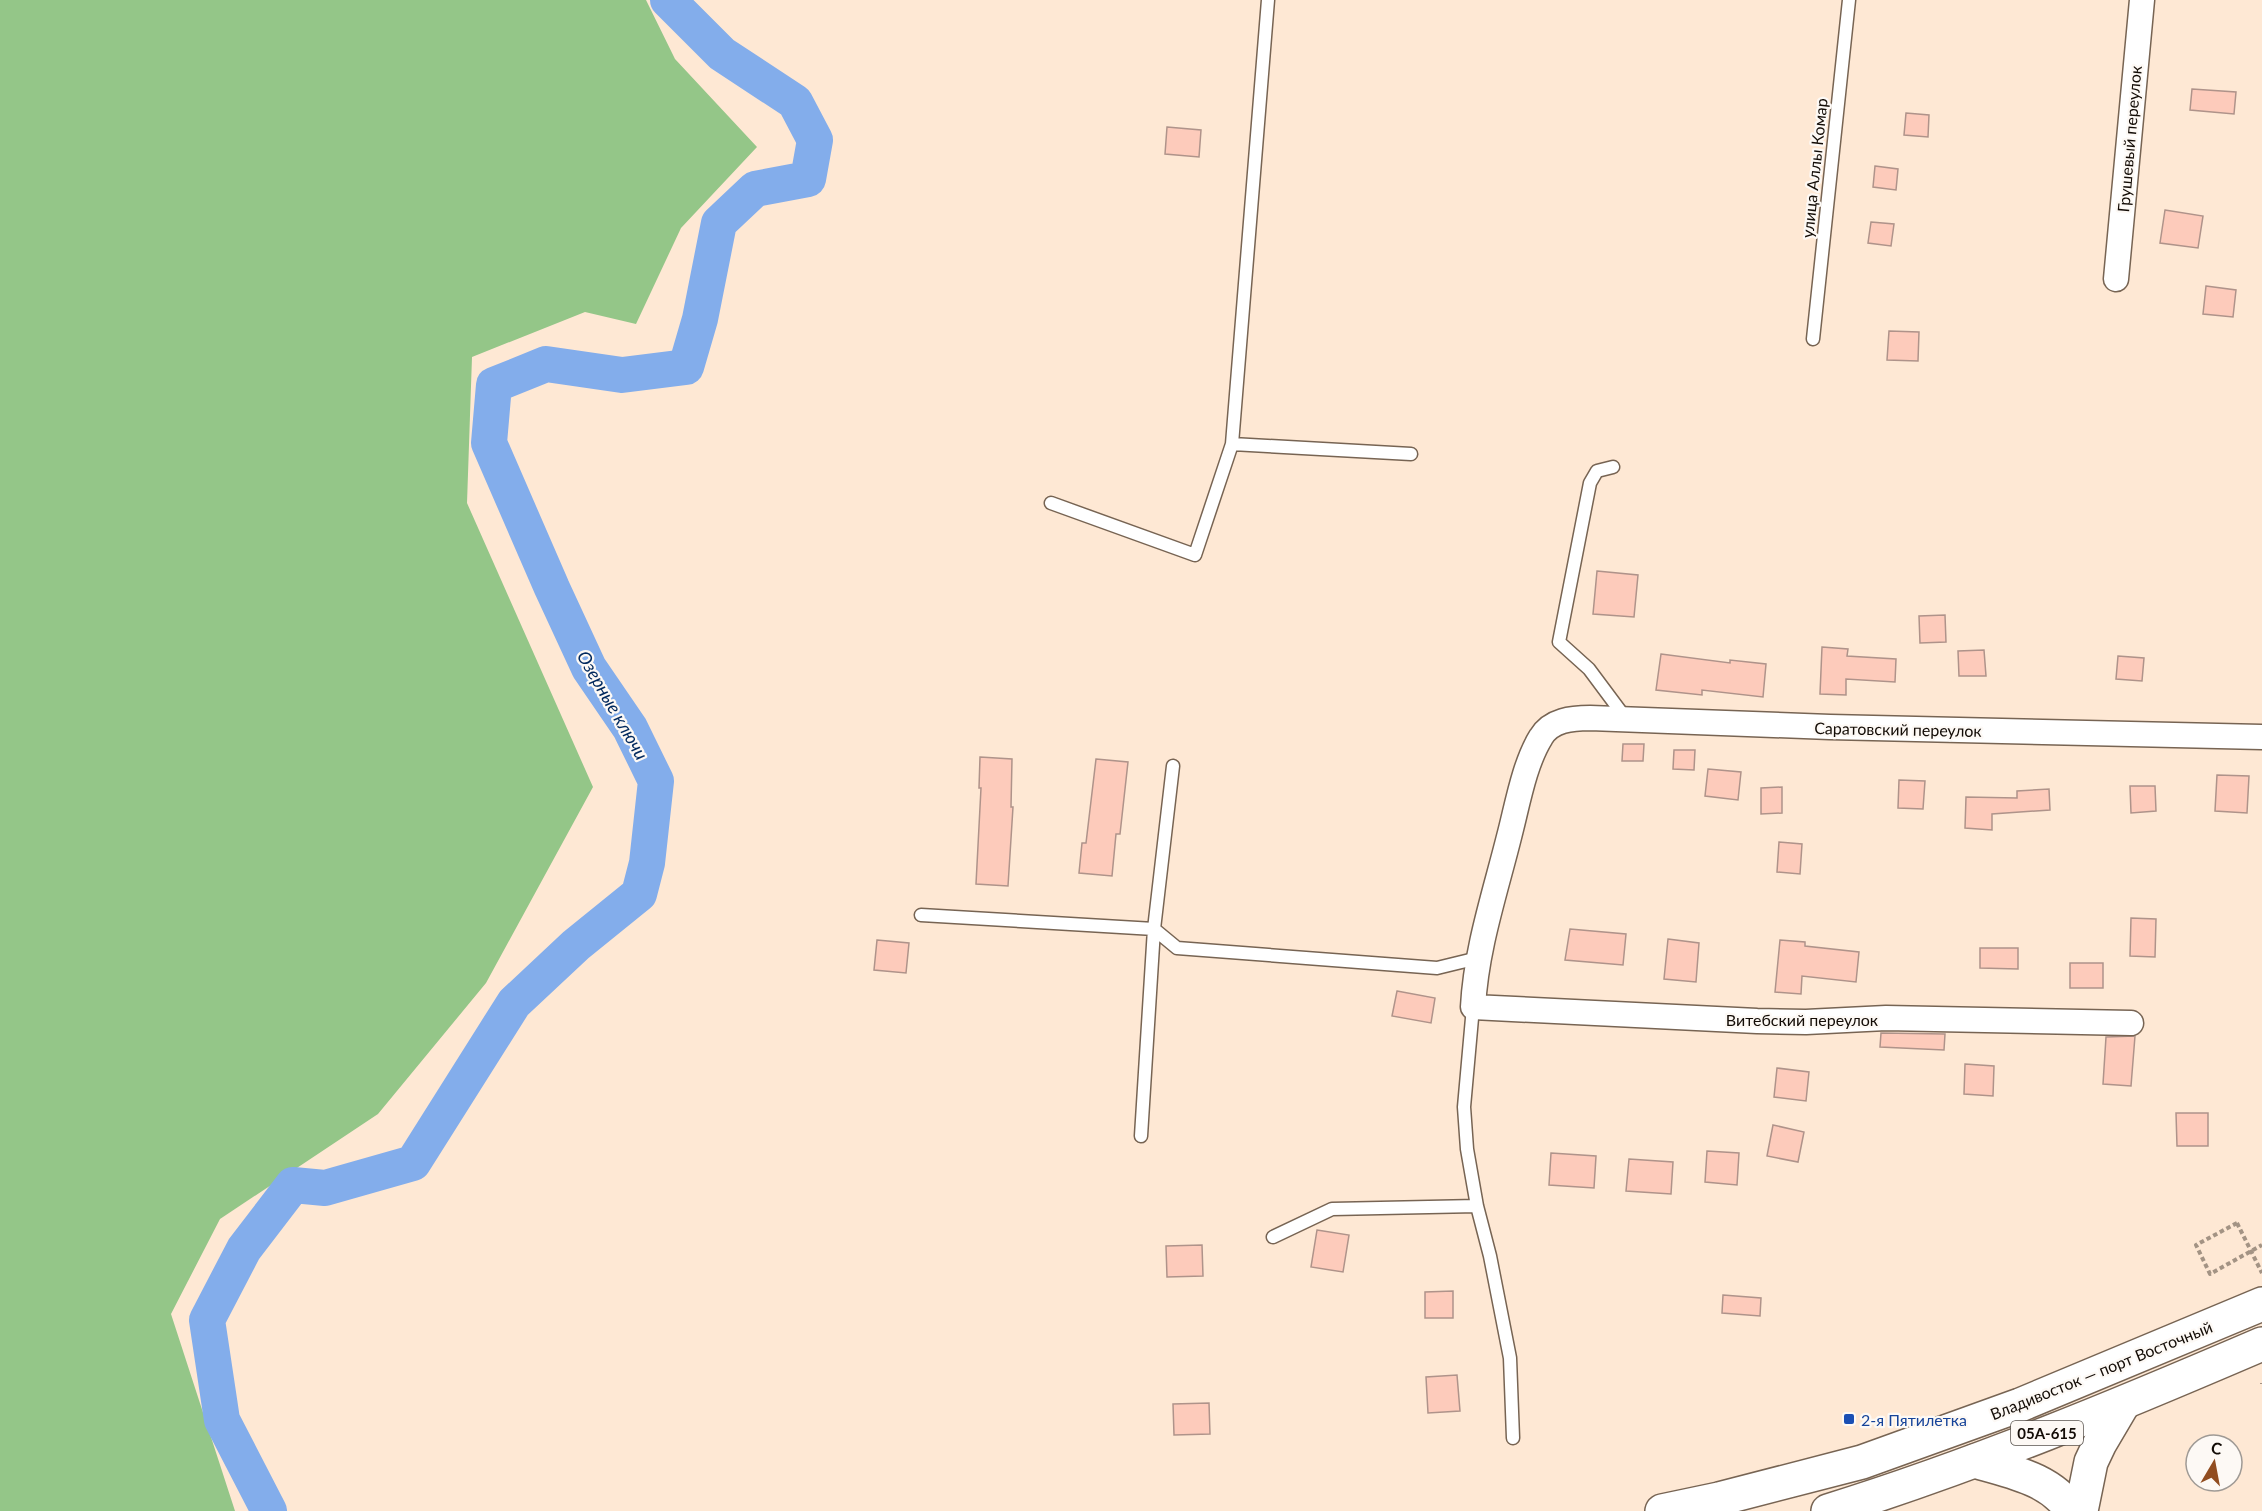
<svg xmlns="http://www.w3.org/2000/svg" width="2262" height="1511" font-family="Lato,sans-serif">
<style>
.forest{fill:#94c688}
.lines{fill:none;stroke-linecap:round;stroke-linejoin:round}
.river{stroke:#83adeb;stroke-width:36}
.building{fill:#fdcbbb;stroke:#af938a;stroke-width:1.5}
.lane-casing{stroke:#776453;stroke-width:15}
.street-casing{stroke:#776453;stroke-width:27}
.secondary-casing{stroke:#776453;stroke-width:36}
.highway-casing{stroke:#776453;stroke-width:36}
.path{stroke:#a39384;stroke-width:4;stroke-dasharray:4.5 3;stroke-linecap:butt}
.lane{stroke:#fff;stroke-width:12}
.street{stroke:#fff;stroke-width:24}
.secondary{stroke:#fff;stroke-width:33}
.highway{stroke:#fff;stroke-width:33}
.path-bridge{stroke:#a39384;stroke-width:4;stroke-dasharray:4.5 3;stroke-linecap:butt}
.transit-dot{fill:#1a4fb4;stroke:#fdf9f5;stroke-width:2}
.labels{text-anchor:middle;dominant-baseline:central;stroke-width:4.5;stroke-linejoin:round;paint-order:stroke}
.shield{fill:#fdf9f5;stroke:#59534e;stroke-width:1.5}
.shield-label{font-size:15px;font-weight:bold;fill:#130c06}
.street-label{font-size:16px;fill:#130c06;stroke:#fdf9f5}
.transit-label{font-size:16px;fill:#164399;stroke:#fdf9f5;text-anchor:start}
.water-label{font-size:18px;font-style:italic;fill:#00285d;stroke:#fdf9f5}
</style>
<rect width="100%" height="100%" fill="#fee8d4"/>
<path class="forest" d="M0 0H646L675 59 757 147 681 228 636 324 585 312 472 357 467 503 593 787 486 983 378 1114 220 1219 171 1314 235 1511H0Z"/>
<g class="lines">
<path class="river" d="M269 1511 222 1420 207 1320 244 1249 293 1185 325 1188 413 1163 514 1003 576 945 639 894 647 863 656 781 630 728 589 668 552 588 489 443 494 385 546 364 622 375 686 367 700 319 719 223 755 189 808 179 815 140 795 102 722 54 668 0"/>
</g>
<path class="building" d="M2192 89 2236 92 2234 114 2190 110Z
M1906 113 1929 115 1928 137 1904 135Z
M1167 127 1201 130 1199 157 1165 154Z
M1875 166 1898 169 1896 190 1873 187Z
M2165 210 2203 216 2198 248 2160 243Z
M1871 222 1894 224 1891 246 1868 243Z
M2206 286 2236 290 2233 317 2203 314Z
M1889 331 1919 332 1918 361 1887 360Z
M1597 571 1638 575 1634 617 1593 614Z
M1945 615 1946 642 1920 643 1919 616Z
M1822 647 1848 649 1847 656 1896 659 1895 682 1846 679V695L1820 694Z
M1984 650 1986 676H1959L1958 651Z
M1661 654 1730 663V660L1766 664 1763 697 1702 690V695L1656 690Z
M2118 656 2144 658 2142 681 2116 679Z
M1623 744H1644L1643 761H1622Z
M1674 750H1695L1694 770 1673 769Z
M980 757 1012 759 1011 807H1013L1008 886 976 884 981 788H979Z
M1096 759 1128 762 1120 834H1116L1112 876 1079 873 1082 843H1086Z
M1708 769 1741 772 1738 800 1705 796Z
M2217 775 2249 776 2247 813 2215 811Z
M1899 780 1925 781 1923 809 1898 808Z
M2130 786H2155L2156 811 2131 813Z
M1782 787V813L1761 814V788Z
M2049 789 2050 810 1992 814V830L1965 828 1966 797 2017 798V791Z
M1779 842 1802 844 1800 874 1777 872Z
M2131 918 2156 919 2155 957 2130 956Z
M1570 929 1626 934 1623 965 1565 960Z
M1668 939 1699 943 1696 982 1664 979Z
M877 940 909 943 906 973 874 970Z
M1780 940 1805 942V946L1859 952 1856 982 1802 976 1801 994 1775 992Z
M1980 948H2018V969L1980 968Z
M2070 963H2103V988H2070Z
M1397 991 1435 998 1431 1023 1392 1016Z
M1881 1033 1945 1034 1944 1050 1880 1047Z
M2135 1036 2131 1086 2103 1084 2106 1037Z
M1965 1064 1994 1066 1993 1096 1964 1094Z
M1777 1068 1809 1072 1806 1101 1774 1097Z
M2176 1113H2208V1146H2177Z
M1773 1125 1804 1132 1798 1162 1767 1156Z
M1707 1151 1739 1153 1737 1185 1705 1182Z
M1551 1153 1596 1156 1594 1188 1549 1185Z
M1629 1159 1673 1162 1671 1194 1626 1191Z
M1317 1230 1349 1235 1343 1272 1311 1267Z
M1202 1245 1203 1276 1167 1277 1166 1246Z
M1453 1291V1318H1425V1292Z
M1723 1295 1761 1298 1760 1316 1722 1313Z
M1457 1375 1460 1411 1428 1413 1426 1377Z
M1209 1403 1210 1434 1174 1435 1173 1404Z"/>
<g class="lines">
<g class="lane-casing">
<path id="lane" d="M1813 339 1849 0
M1232 444 1268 0
M1613 467 1597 471 1590 483 1559 642 1589 669 1627 720
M1051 503 1195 555 1232 444 1411 454
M921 915 1154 929 1177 948 1437 968 1478 958
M1473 1007 1464 1107 1467 1149 1477 1206 1490 1256 1510 1358 1513 1438
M1141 1136 1154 929 1173 766
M1273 1237 1332 1209 1477 1206"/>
</g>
<g class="street-casing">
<path id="street" d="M2116 279 2142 0
M2131 1023 1886 1018 1806 1022 1757 1021 1473 1007C1476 949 1495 893 1509 837 1517 807 1524 764 1541 737 1551 720 1572 718 1590 718L1830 727 2262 737"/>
</g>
<g class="secondary-casing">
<path id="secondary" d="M1975 1461C2011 1472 2050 1478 2072 1511
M2081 1511 2091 1462 2100 1443 2123 1404"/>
</g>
<g class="highway-casing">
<path id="highway" d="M1662 1511 1719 1499 1862 1462 2020 1405 2262 1304
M1828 1511C1976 1465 2120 1405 2262 1344"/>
</g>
<path class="path" d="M2237 1223 2196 1245 2210 1274 2262 1245
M2262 1383V1384"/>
<use href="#lane" class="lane"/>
<use href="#street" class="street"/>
<use href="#secondary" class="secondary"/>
<use href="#highway" class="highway"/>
<path class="path-bridge" d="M2237 1223 2262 1273"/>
</g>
<rect class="transit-dot" x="1843" y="1413" width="12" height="12" rx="3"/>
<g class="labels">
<rect class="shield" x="2011" y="1421" width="72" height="24" rx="4.5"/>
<g class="shield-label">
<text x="2047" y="1433">05А-615</text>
</g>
<g class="street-label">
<text transform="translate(2129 139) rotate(-85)">Грушевый переулок</text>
<text transform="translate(1814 168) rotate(-84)">улица Аллы Комар</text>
<text transform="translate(1898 729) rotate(1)">Саратовский переулок</text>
<text x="1802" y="1019">Витебский переулок</text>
<text transform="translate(2101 1370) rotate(-22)">Владивосток — порт Восточный</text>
</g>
<g class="transit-label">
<text x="1861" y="1419">2-я Пятилетка</text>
</g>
<g class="water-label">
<text transform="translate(613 705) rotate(60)">Озерные ключи</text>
</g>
</g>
<g transform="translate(2214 1463) rotate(10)"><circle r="28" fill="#fdf9f5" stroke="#9f9a95" stroke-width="1.5"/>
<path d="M0-4.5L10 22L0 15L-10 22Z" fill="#914d20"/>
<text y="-9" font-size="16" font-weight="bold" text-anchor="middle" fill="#130c06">С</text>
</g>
</svg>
